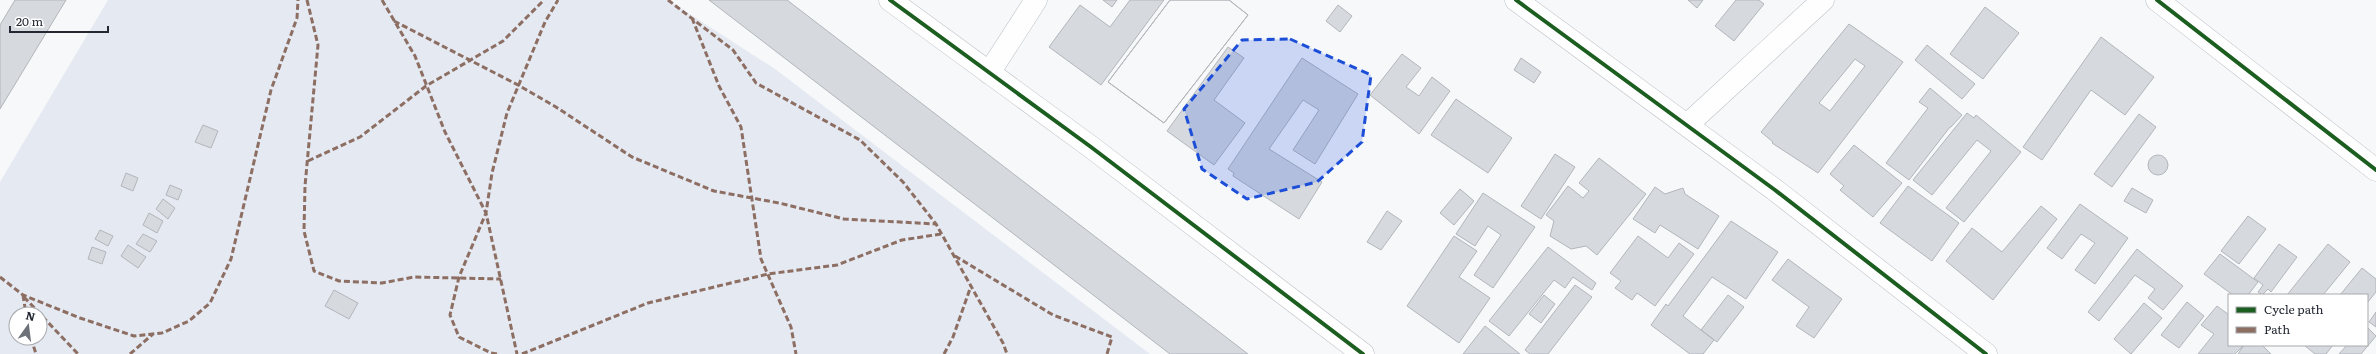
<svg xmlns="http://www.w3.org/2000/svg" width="2376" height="354" font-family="Literata,serif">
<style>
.built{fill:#e5e9f1;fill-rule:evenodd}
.building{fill:#d6dadf;stroke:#b2b5ba;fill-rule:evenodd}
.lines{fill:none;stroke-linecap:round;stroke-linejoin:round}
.street-casing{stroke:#bcbfc5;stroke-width:23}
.street{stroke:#fefefe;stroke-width:22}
.quiet{stroke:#8d6e63;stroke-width:3;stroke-dasharray:6 3;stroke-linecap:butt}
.cycleway-casing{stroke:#fff;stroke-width:6}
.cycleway{stroke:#1b5e20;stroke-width:4}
.marked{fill:#1d4ed8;fill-opacity:0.2;stroke:#1d4ed8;stroke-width:3;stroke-dasharray:8 5;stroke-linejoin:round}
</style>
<rect width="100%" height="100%" fill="#f6f8fa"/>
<path class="built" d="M108 0H668L775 69 1150 354H0V182ZM16 314H40V338H16Z"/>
<path class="building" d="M15 0H66L0 109V25Z
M709 0H787L1248 354H1170Z
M1103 0H1117L1112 7Z
M1130 0H1164L1101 85 1049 47 1080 5 1110 27Z
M1170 0H1229L1248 15 1164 123 1108 82Z
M1170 0H1229L1248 15 1164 123 1108 82Z
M1688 0H1703L1697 8Z
M1736 0H1759L1764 4 1734 41 1715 26Z
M1338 5 1352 16 1340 32 1326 21Z
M1985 7 2019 33 1983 79 1950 54Z
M1849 24 1903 62 1818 173 1772 143 1773 142 1761 132ZM1855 59 1865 66 1830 111 1819 103Z
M2101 37 2154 77 2125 115 2091 90 2042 160 2023 147Z
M1927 45 1975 84 1962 99 1915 60Z
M1228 47 1244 58 1214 100 1245 123 1214 165 1167 131Z
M1402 54 1421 68 1406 87 1419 96 1432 77 1450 91 1419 134 1370 95Z
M1302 58 1358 94 1315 164 1293 150 1319 110 1303 100 1269 149 1322 182 1299 219 1233 176 1234 173 1228 169Z
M1521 58 1541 72 1534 83 1514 70Z
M1930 88 1962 115 1951 127H1950L1909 180 1886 163 1928 108 1919 102Z
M1456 99 1512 138 1488 173 1431 135Z
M1967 113 1974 118 1976 115 2021 152 1964 222 1946 208 1991 151 1977 140 1932 195 1913 180Z
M2139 114 2156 127 2112 187 2094 174Z
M203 125 218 131 211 148 195 142Z
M1854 145 1902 183 1873 217 1840 190 1844 186 1830 174Z
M1555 154 1575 167 1541 219 1521 206Z
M2148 165a10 10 0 1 1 20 0a10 10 0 1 1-20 0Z
M1599 158 1646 194 1597 255 1586 246 1571 249 1550 236 1554 221 1546 215 1568 186 1583 198 1589 191 1579 183Z
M126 173 138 178 133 191 121 186Z
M170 185 182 190 178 200 166 195Z
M1908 186 1959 223 1932 261 1880 223Z
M1655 187 1665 194 1683 188 1685 194 1719 216 1698 249 1660 225 1655 233 1633 219Z
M2132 188 2153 200 2146 213 2124 201Z
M1460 189 1474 201 1454 225 1440 213Z
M1483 193 1535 227 1493 288 1474 275 1501 235 1488 226 1475 246 1456 234Z
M163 199 175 208 168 219 156 209Z
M2080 204 2128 238 2095 284 2075 270 2095 243 2081 234 2062 259 2047 248Z
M2041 206 2057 219 1993 300 1946 261 1972 228 2002 252Z
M1387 211 1402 221 1381 250 1367 242Z
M149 213 163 221 157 233 143 225Z
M2248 216 2266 229 2239 264 2221 251Z
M1731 221 1778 252 1746 299 1712 277 1683 316 1714 340 1703 354H1690L1651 325 1666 304 1668 306Z
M100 230 113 236 108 246 95 239Z
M143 234 157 241 150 252 136 244Z
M1454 236 1477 251 1459 277 1490 298 1459 343 1407 306Z
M1638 236 1668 258 1679 243 1694 254 1655 306 1637 293 1632 300 1615 288 1621 281 1610 273Z
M2279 244 2297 257 2271 292 2268 289 2262 295 2258 292 2263 285 2254 278Z
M2328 244 2350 262 2323 295H2287Z
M128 245 146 257 138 268 121 256Z
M92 247 106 252 102 264 88 259Z
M1548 247 1596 283 1592 290 1573 277 1565 288 1554 280 1509 336 1489 321Z
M2137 249 2183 286 2163 310 2148 298 2155 289 2135 275 2099 321 2088 312Z
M2220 254 2258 282 2248 295H2233L2204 274Z
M1788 259 1842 299 1814 338 1796 326 1809 307 1772 280Z
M2362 268 2376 279V292L2367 303V295H2340Z
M1575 285 1592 297 1548 354H1530L1525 350Z
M334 290 358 303 349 319 325 306Z
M1544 295 1555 304 1541 323 1529 314Z
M1728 295 1744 307 1717 342 1701 330Z
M2187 302 2204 316 2179 348 2161 335Z
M2144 303 2162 318 2131 354 2114 339Z
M2217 306 2229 315V345H2244L2235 354H2198L2214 334 2201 325Z
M2376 312V327L2369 322Z
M1485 326 1520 354H1463Z
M2367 327 2376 336 2361 354H2339L2347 345H2367Z
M2244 345H2262L2271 354H2238Z
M2304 345H2333L2326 354H2315Z"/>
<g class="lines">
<g class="street-casing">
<path id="street" d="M890 0 1091 147 1363 354
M1516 0 1775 190 1986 354
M2157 0 2376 170
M989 73 1036 0
M1687 125 1823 0"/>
</g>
<use href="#street" class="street"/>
<path class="quiet" d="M307 0 318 45 305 186 304 231 314 271 339 281 382 283 414 277 501 279
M382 0 415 56 445 132 486 213 517 354
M668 0 733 50 756 83 860 140 903 182 936 224 1003 343 1007 354
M692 18 719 86 741 127 761 259 791 327 796 354
M394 21 518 85 556 107 632 157 714 191 779 203 844 219 936 224
M308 161 360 137 426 86 503 41 544 0
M955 256 1053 315 1112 337 1107 354
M0 277 23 295 80 318 134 336 162 333 189 321 210 303 231 259 271 90 297 18 298 0
M23 295 26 314
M24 297 78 354
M31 338 36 354
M130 354 153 334
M497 354 491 353 459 337 450 315 459 277 486 213 492 173 507 113 545 22 558 0
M522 354 648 303 768 274 837 265 902 240 941 234
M944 354 953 337 971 286"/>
<g class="cycleway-casing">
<path id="cycleway" d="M890 0 1091 147 1363 354
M1516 0 1775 190 1986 354
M2157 0 2376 170"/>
</g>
<use href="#cycleway" class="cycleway"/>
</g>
<path class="marked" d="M1290 39 1371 75 1362 142 1317 182 1247 199 1202 169 1184 109 1242 40Z"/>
<rect x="2228" y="294" width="140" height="52" fill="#ffffff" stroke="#a7a9ad"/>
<rect x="2236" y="307" width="20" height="6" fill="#1b5e20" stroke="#a7a9ad"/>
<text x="2264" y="314" font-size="12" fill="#232832">Cycle path</text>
<rect x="2236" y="327" width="20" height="6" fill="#8d6e63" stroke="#a7a9ad"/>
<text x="2264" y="334" font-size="12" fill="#232832">Path</text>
<g transform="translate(28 326) rotate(14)"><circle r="19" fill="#ffffff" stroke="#a7a9ad"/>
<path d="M0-3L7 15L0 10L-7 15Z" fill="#6d7178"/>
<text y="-6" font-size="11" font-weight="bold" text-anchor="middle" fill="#232832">N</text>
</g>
<path d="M10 26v6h98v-6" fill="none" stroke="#232832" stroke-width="2"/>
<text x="16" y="26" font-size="12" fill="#232832" stroke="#ffffff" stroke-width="3" paint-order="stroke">20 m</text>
</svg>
